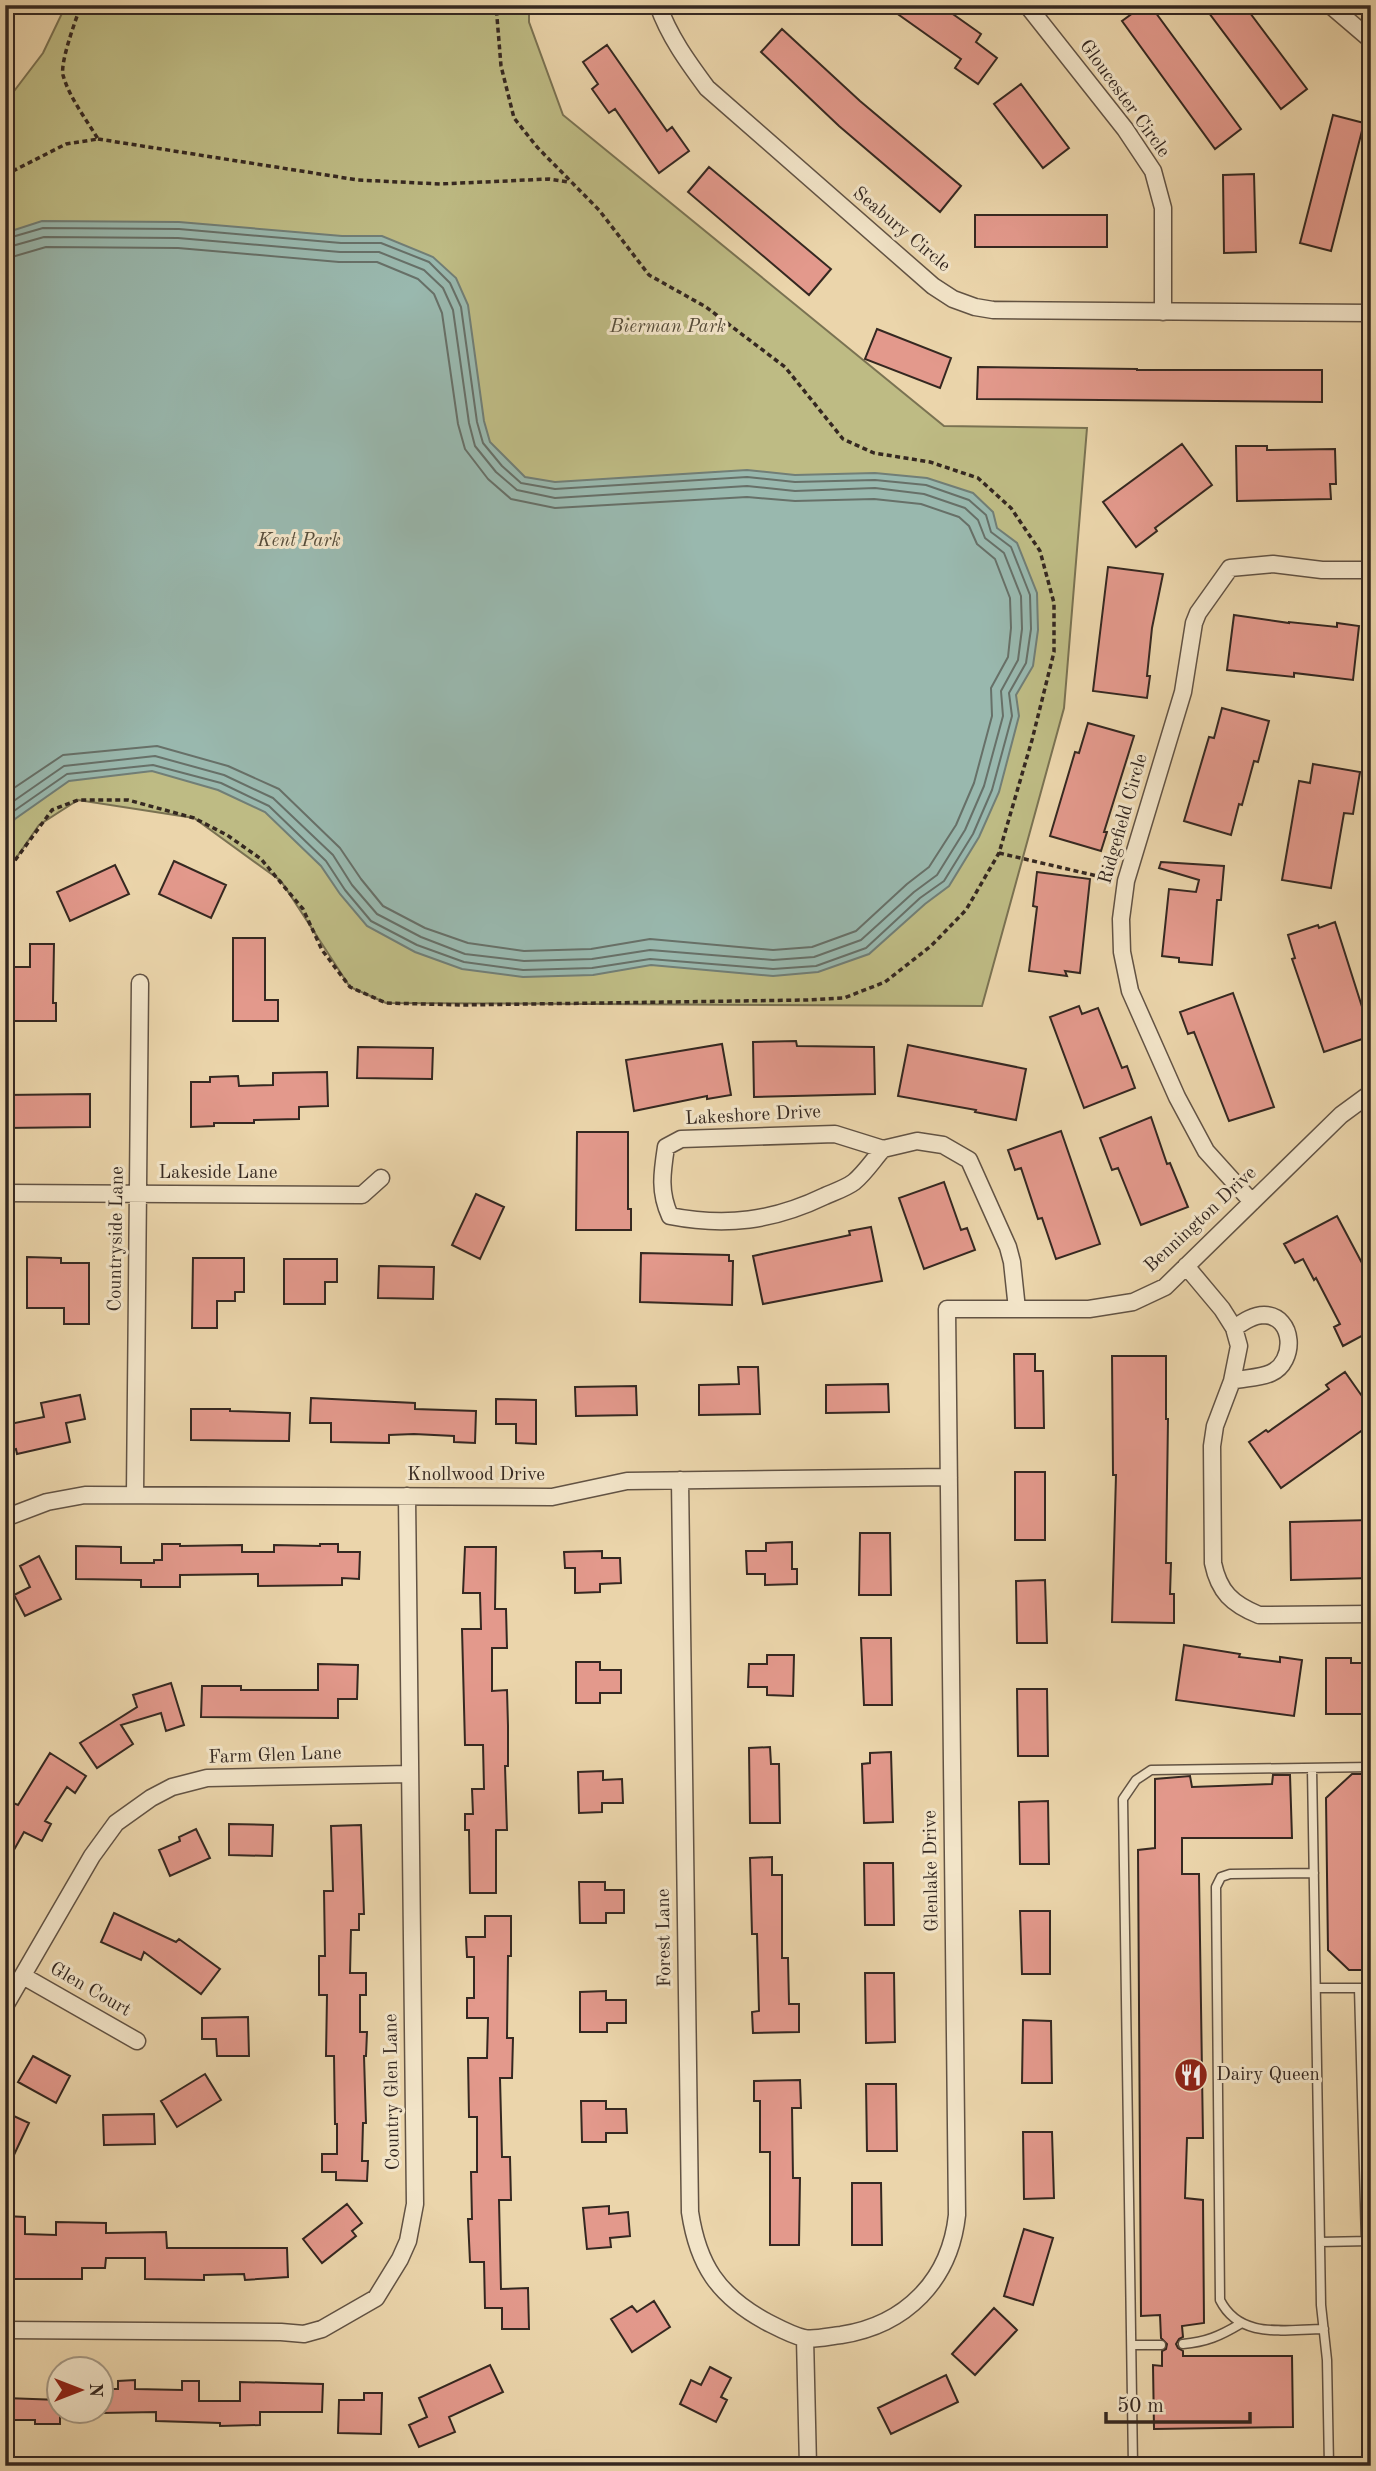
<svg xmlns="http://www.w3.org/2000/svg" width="1376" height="2471" font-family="'Old Standard TT',serif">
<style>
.green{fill:#bebb84;stroke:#7a7252;stroke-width:2}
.water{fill:#99b8ae;stroke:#717e76;stroke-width:2}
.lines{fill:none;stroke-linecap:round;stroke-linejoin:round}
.shore{stroke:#677068;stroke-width:2}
.building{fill:#e3998c;stroke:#352821;stroke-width:2}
.lane-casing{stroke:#625344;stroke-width:11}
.street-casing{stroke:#625344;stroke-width:19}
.path{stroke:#352821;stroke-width:3.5;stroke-dasharray:5 3.5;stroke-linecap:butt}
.lane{stroke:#f2e4c8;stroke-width:8}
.street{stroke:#f2e4c8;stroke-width:16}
.labels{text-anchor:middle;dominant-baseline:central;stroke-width:6;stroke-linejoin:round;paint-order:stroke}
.street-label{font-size:19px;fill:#352821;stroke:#f2e4c8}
.park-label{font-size:19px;font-style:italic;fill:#574d3a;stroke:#f2e4c8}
.poi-label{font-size:19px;fill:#352821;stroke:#f2e4c8;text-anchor:start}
</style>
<rect width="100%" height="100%" fill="#ebd5ab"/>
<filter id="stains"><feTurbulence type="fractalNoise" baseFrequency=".00286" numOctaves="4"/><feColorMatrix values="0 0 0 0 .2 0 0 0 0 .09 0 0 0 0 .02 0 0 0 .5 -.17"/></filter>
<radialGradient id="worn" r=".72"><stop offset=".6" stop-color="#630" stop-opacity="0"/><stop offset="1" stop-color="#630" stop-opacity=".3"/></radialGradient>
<path class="green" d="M66 5H529V22L563 115 944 426 1087 428 1064 708 982 1006 386 1003 350 987 281 881 194 818 78 800 39 825 5 874V103L43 53Z"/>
<path class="water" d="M42 221 179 222 342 236H382L433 257 456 278 468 305 484 421 490 442 525 477 555 482 747 470 795 475 875 473 927 478 973 493 993 512 997 528 1017 543 1037 593 1038 630 1033 666 1016 695 1019 716 999 792 979 837 949 886 925 904 869 954 818 972 773 976 651 965 593 975 523 977 462 969 415 952 367 926 340 894 321 866 265 812 218 790 152 771 69 781 15 819 5 834V233Z"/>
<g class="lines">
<path class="shore" d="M5 239 43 228 179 229 341 243H381L429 262 450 283 461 307 477 422 483 443 502 466 521 483 555 489 747 477 795 482 875 480 926 485 969 500 986 515 991 532 1011 547 1030 595 1031 629 1026 663 1009 693 1012 716 992 790 973 834 944 881 920 898 866 948 816 966 773 969 650 959 592 968 523 970 464 962 417 945 371 921 345 890 326 861 269 806 221 783 153 765 67 774 11 813 5 821
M5 248 44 237 178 238 340 252H379L424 270 443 288 453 310 469 423 475 446 496 472 517 490 555 498 747 486 795 491 875 488 924 494 965 508 978 520 985 538 1004 553 1021 596 1022 629 1018 660 1001 691 1003 716 984 786 965 830 937 875 914 892 861 940 814 957 773 960 650 950 592 959 524 961 465 954 421 937 377 914 352 885 333 855 273 798 224 775 155 756 64 766 5 807
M5 259 46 247 178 248 339 262H377L418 279 434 294 442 313 458 424 465 449 488 479 511 499 555 508 747 497 795 501 874 499 921 504 959 517 969 526 977 544 995 559 1010 598 1011 628 1008 657 991 688 992 716 974 783 956 825 929 867 907 884 856 931 812 947 773 950 650 939 591 949 524 951 468 943 425 928 383 906 361 879 340 848 279 789 228 766 157 746 63 755 5 794"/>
</g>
<path class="building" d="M885 5H940L981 34 976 42 997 58 978 84 955 68 961 59Z
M1144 5H1150L1241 129 1215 149 1122 21Z
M1203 5H1244L1307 89 1281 109Z
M782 29 860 101 961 186 940 212 839 126 761 52Z
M607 45 667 131 672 127 689 151 659 173 615 109 609 113 592 89 598 84 583 62Z
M1021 84 1069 148 1043 168 994 104Z
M1333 115 1364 123 1331 251 1300 243Z
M709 167 831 269 809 295 688 192Z
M1254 174 1256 252 1224 253 1223 175Z
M975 215H1107V247H975Z
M877 329 951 358 940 388 865 359Z
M978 367 1137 369V370H1322V402L977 399Z
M1182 444 1212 485 1155 528 1157 531 1136 547 1103 502Z
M1236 446H1267V450L1335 449 1336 484H1330L1331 499 1237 501Z
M1108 567 1163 574 1152 628 1147 676H1150L1147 698 1093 691Z
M1234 615 1289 623V622L1337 627V623L1359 626 1353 680 1294 673V677L1227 670Z
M1222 708 1269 721 1258 762 1254 761 1242 805 1239 804 1231 835 1184 821 1209 737 1214 738Z
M1088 723 1134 736 1104 832H1107L1101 851 1050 836 1075 752 1079 753Z
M1313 764 1360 772 1353 814 1344 813 1331 888 1282 880 1299 781 1310 783Z
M174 861 226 885 211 918 159 894Z
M1161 862 1224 866 1221 900H1217L1212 965 1179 962V958L1162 956 1169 889 1196 892 1199 880 1159 868Z
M115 865 129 894 70 921 57 892Z
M1037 872 1090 879 1080 973 1065 971 1067 976 1029 971 1037 907 1033 906Z
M1335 922 1364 1013 1371 1011V1036L1324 1052 1292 959 1295 958 1288 935 1318 925 1319 928Z
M233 938H265V1000H278V1021H233Z
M30 944H54L53 1003H56V1021H14V967H30Z
M1233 993 1274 1107 1229 1121 1194 1032 1188 1034 1180 1012Z
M1079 1006 1082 1014 1098 1008 1122 1068 1127 1066 1135 1088 1084 1108 1050 1017Z
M796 1041 797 1046 874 1047 875 1094 754 1097 753 1042Z
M722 1044 731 1095 707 1099V1096L634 1111 626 1060Z
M908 1045 1026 1069 1016 1120 975 1112 976 1110 898 1096Z
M358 1047 433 1048 432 1079 357 1078Z
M327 1072 328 1106 299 1107V1119L254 1120V1123H214V1126L191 1127V1082H210V1077L238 1076 239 1086 273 1085V1073Z
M90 1094V1127L5 1128V1095Z
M1151 1117 1167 1164 1170 1163 1188 1207 1141 1225 1118 1168 1112 1170 1100 1138Z
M1061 1131 1100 1244 1056 1259 1042 1218 1038 1219 1021 1168 1015 1170 1008 1150Z
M577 1132H628V1209H631V1230H576Z
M944 1182 961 1230 967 1228 975 1250 924 1269 899 1198Z
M476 1194 504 1207 480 1259 452 1245Z
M1337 1216 1371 1280V1331L1343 1346 1334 1327 1340 1324 1316 1278 1314 1280 1303 1259 1295 1263 1284 1244Z
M871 1227 882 1281 763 1304 753 1256 850 1235 849 1231Z
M641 1253 729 1255V1261H733L732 1305 640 1302Z
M27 1257 61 1258V1263H89V1324H64V1308H27Z
M193 1258H244V1292H235V1301H217V1328H192Z
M284 1259H337V1282H325V1304H284Z
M379 1266 434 1267 433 1299 378 1298Z
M1014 1354H1035V1371H1043L1044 1428H1015Z
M1112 1356H1166V1419H1168L1166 1563H1171L1170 1594H1174V1623L1112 1622 1116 1475H1113Z
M738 1367H758L760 1414 699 1415V1385L739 1384Z
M1345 1372 1371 1409V1424L1281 1488 1249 1442 1266 1430 1268 1432 1329 1389 1326 1385Z
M888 1384 889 1412 826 1413V1385Z
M636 1386 637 1415 576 1416 575 1387Z
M80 1395 85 1419 66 1423 70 1442 17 1454 16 1449 5 1452V1425L44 1417 41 1403Z
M311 1398 415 1403V1409L476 1411 475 1443 454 1442V1436L414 1434 389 1435V1443L331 1442V1423H310Z
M496 1399 536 1400V1444L516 1443V1424H496Z
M191 1409H230V1411L290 1413 289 1441 191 1440Z
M1015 1472H1045V1540H1015Z
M1371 1520V1578L1291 1580 1290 1522Z
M860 1533H890L891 1595H859Z
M792 1542V1569H797V1584L765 1585V1574H747L746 1551H766V1543Z
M162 1544H180V1546L242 1545V1552H274V1545L320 1546V1544H338V1552H360L359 1579 342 1578V1585L258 1586V1574L180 1575V1587H141V1580L76 1579V1546L121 1547V1563H154V1560H162Z
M465 1547H496L495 1609H506L507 1648H492V1691L507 1690 508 1726V1766H505L507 1830H496V1893H470L469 1830H465V1814H473L472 1789H484L483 1745H465L462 1629H481L480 1593H463Z
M602 1551V1558H620L621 1583 600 1584V1592L575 1593V1568H565L564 1552Z
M39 1556 61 1599 25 1616 14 1595 30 1587 20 1566Z
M1045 1580 1047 1643H1017L1016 1581Z
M861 1638H891L892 1705H864Z
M1184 1645 1240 1654 1239 1657 1280 1662V1657L1302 1660 1294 1716 1176 1700Z
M767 1655H794L793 1696 767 1695V1687H748L749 1664H767Z
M1326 1658H1351V1663H1371V1714H1326Z
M576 1662H600V1670H621V1693H600V1703H576Z
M318 1664 358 1665 357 1699H338V1718L201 1717 202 1686H241V1690H318Z
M171 1683 184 1725 166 1731 161 1713 121 1725 133 1744 97 1768 80 1743 137 1707 133 1695Z
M1017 1689H1047L1048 1756H1018Z
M770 1747 771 1764H779L780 1823H750L749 1748Z
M891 1752 893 1822 864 1823 862 1764 870 1763V1753Z
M50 1753 86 1776 75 1793 67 1787 45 1821 51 1824 42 1841 24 1832 5 1866V1813L11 1802 18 1805Z
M603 1771V1780L622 1779 623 1803H602V1812L579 1813 578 1772Z
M1352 1774H1371V1970H1349L1328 1950 1326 1798Z
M1273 1775H1290L1292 1838H1182V1874H1199L1203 2138H1187L1185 2198 1203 2200 1204 2323 1182 2326 1183 2337 1179 2339 1176 2344 1178 2348 1183 2351V2356H1292L1293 2427 1154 2429 1153 2365 1162 2366V2351L1166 2349 1167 2344 1161 2338 1160 2315 1141 2316 1138 1850 1155 1848V1779L1190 1776 1192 1787 1272 1784Z
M1048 1801 1049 1864H1020L1019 1802Z
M229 1824 273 1825 272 1856 229 1855Z
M361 1825 364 1914H359V1930H351L350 1973H366V1995H360V2032H367L366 2056H364L366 2123H363L362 2161H368L367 2181 336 2180V2172H322V2154H337V2124H335L334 2056H326L327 1995H319V1956H325L324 1891H333L331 1826Z
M196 1829 210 1858 170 1876 159 1850 180 1841 179 1837Z
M772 1857V1875H782V1958H788L789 2004H799V2032L753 2033 752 2012 759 2011 757 1934H752L750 1858Z
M864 1863H893L894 1925H865Z
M579 1882H605V1890H624V1913H606V1923H580Z
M1020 1911H1050V1974H1022Z
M114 1913 176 1942 179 1939 220 1969 201 1994 144 1952 141 1960 101 1942Z
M485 1916H511V1956H508L507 2038H513L512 2078H500L502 2157H510L511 2200H499L501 2289 528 2288 529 2329H502V2308H485L484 2262H470L468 2219H472L471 2172H477V2117H469L468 2058H487L488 2018H467V1998H474V1957H467L466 1937H485Z
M865 1973H894L895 2042 866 2043Z
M606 1991V2000H626V2023H607V2032H580V1992Z
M248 2017 249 2056H217L216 2039H202V2018Z
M1023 2020 1051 2021 1052 2083H1022Z
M33 2056 70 2076 56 2103 18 2082Z
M205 2074 221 2100 177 2127 161 2101Z
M800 2080 801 2108H792L793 2178H800L799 2245H770V2152H760V2101H754V2081Z
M866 2084H896L897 2151H867Z
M581 2101H606V2109H626L627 2133H606V2142H582Z
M5 2112 29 2123 5 2174Z
M154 2114 155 2144 104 2145 103 2115Z
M1023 2132H1052L1054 2198 1024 2199Z
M852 2183H881L882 2245H852Z
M347 2204 362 2223 352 2231 356 2236 322 2263 303 2239Z
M609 2206V2214L628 2212 630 2236 610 2238 611 2247 587 2249 583 2208Z
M5 2216 25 2217V2234L56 2235V2222L106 2223V2233L166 2232 167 2248H287L288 2277 245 2280 244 2274 204 2275V2280L145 2279V2258H106L105 2268H82V2279H12V2272L5 2271Z
M1024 2229 1053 2238 1033 2305 1004 2296Z
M654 2301 670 2327 632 2352 611 2319 632 2306 637 2312Z
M994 2308 1017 2330 975 2375 952 2354Z
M490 2365 503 2392 449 2417 455 2432 419 2447 409 2425 427 2417 419 2398Z
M710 2367 731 2378 721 2397 727 2400 716 2422 680 2404 691 2380 701 2385Z
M946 2375 958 2402 891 2434 878 2408Z
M135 2380V2389L182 2390V2381H199V2401H240V2382L323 2384 322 2412H260V2425L220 2426V2423L156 2421V2412L102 2413V2389H118V2381Z
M364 2393H382L381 2434 338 2433 339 2400H364Z
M5 2398 60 2400V2424H35V2420H5Z"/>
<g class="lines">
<g class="lane-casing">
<path id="lane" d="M1312 1768 1321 2305 1327 2360 1329 2466
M1314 1873 1230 1874 1221 1877 1216 1887 1220 2300C1240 2340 1285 2329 1324 2329
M1316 1988H1371
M1359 1988 1366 2241
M1320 2242 1369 2241
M1183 2344C1206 2342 1220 2336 1240 2324
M1132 2345H1161
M1133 2466 1123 1799 1136 1780 1151 1770 1371 1767"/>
</g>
<g class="street-casing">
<path id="street" d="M658 5C669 36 687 61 707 88L933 286 953 299 975 307 993 310 1371 313
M1027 5 1125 129 1153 171 1163 208V312
M1330 5 1371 40
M883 1149C874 1159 865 1173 854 1182 846 1188 834 1192 825 1196 773 1221 726 1227 670 1216 659 1192 662 1173 666 1147L681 1139 835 1134 883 1149 917 1141 943 1145 969 1160 1008 1247 1012 1262 1017 1309
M5 1193 362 1195 381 1178
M1252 1202 1206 1151 1177 1097 1130 991 1122 952 1121 919 1126 881 1183 692 1194 623 1198 613 1230 568 1273 564 1322 570H1371
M1186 1266 1222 1309 1234 1328 1239 1346 1232 1381 1215 1426 1212 1446 1213 1563C1219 1592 1232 1604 1259 1615L1371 1614
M1232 1381C1244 1378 1260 1378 1271 1373 1296 1362 1295 1316 1264 1315 1253 1315 1243 1322 1234 1328
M680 1480 690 2212C698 2265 718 2295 765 2321 777 2327 791 2335 804 2338 815 2340 830 2336 841 2335 906 2325 950 2280 957 2215L947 1309H1089L1133 1302 1165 1287 1341 1115 1371 1093
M135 1494 140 983
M5 1518 47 1502 85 1495 552 1497 627 1481 949 1477
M23 1976 137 2041
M5 2006 92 1856 116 1823 151 1798 172 1787 207 1778 410 1774
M5 2330 281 2332 304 2334 322 2329 376 2298 400 2259 408 2241 415 2204 407 1496
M805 2338 808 2466"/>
</g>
<path class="path" d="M98 139 358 180 440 184 549 179 569 182
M5 175 66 144 98 139C86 119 69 97 63 75 60 62 76 19 81 5
M999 853 1110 879
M5 874 52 810 78 800H128L194 818 227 835 261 859 303 909 322 950 350 987 386 1003 462 1005 806 1000 844 998 885 982 931 946 966 910 999 853 1032 740 1054 652V603L1040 551 1011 508 978 478 930 462 874 453 843 439 785 367 706 307 649 275 599 210 537 147 514 118 501 66 496 5"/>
<use href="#lane" class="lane"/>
<use href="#street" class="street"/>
</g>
<defs>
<g id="restaurant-disc" transform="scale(1.75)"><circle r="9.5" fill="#8f2418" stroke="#f2e4c8"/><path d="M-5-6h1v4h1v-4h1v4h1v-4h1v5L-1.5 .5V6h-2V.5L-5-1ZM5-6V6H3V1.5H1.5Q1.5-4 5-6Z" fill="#fff"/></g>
</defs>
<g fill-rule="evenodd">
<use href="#restaurant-disc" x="1191" y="2075"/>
</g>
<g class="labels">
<g class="street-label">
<text transform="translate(1124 99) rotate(54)">Gloucester Circle</text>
<text transform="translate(901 230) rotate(40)">Seabury Circle</text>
<text transform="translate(1124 819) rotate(-74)">Ridgefield Circle</text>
<text transform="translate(753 1116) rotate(-3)">Lakeshore Drive</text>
<text x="218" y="1173">Lakeside Lane</text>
<text transform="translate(1201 1220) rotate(-43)">Bennington Drive</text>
<text transform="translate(117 1239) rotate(-89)">Countryside Lane</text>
<text x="476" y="1475">Knollwood Drive</text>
<text transform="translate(275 1756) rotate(-2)">Farm Glen Lane</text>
<text transform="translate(932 1871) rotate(-91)">Glenlake Drive</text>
<text transform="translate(665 1938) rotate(-91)">Forest Lane</text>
<text transform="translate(90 1990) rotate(30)">Glen Court</text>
<text transform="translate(393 2092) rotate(-91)">Country Glen Lane</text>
</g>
<g class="park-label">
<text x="668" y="327">Bierman Park</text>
<text x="299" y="541">Kent Park</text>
</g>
<g class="poi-label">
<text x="1216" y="2075">Dairy Queen</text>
</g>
</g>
<rect width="1376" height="2471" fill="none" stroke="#ebd5ab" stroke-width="28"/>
<rect x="7" y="7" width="1362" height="2457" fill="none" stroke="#352821" stroke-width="3.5"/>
<rect x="14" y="14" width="1348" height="2443" fill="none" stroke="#352821" stroke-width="2"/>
<g transform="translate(80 2390) rotate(90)"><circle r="33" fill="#f2e4c8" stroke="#a69985" stroke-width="2"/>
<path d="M0-5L12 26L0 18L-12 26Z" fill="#8f2418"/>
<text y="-10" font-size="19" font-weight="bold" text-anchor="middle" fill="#352821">N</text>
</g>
<path d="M1106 2412v10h144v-10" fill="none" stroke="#352821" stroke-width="3.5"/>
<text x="1117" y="2412" font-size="21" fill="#352821" stroke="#f2e4c8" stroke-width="5" paint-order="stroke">50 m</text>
<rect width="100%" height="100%" filter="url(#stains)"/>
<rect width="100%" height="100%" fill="url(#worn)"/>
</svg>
